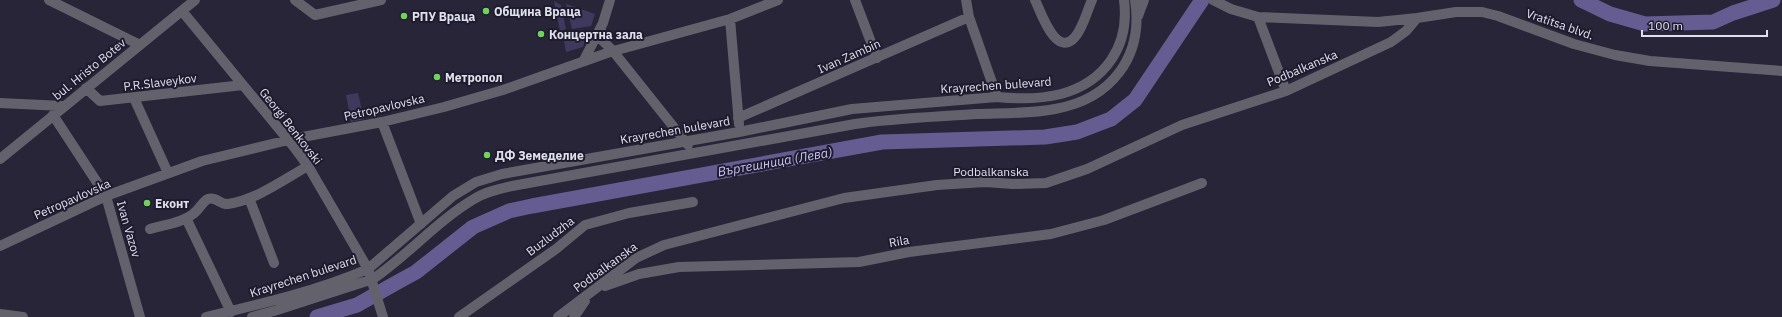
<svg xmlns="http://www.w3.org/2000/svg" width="1782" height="317" font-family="'IBM Plex Sans',sans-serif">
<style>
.green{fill:#3f395e}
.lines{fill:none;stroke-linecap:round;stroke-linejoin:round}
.river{stroke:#655d91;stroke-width:15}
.minor{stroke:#63626c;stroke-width:10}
.poi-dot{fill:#72d25e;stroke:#1e1b2e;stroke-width:1.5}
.labels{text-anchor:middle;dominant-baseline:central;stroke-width:4;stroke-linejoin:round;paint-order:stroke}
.poi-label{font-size:12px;font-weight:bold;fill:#e0dfec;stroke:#1e1b2e;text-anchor:start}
.street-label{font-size:12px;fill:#e0dfec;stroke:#1e1b2e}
.water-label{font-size:13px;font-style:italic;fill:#cac4f4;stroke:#1e1b2e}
</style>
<rect width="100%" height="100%" fill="#282538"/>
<path class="green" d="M554 1 561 5 566 29 560 31Z
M566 4 595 14 591 26 572 29Z
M587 31 588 33 583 47 566 52 563 36Z
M358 93 364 119 351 122 346 95Z"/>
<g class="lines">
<path class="river" d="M1581 0 1610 14 1645 24 1713 22 1733 13 1773 0
M317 317 357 305 396 283 416 272 473 227 509 211 532 206 882 142 1045 137 1077 132 1111 119 1135 100 1202 0"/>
<path class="minor" d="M49 0 140 45
M295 0 315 15 381 0
M855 0 877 58
M966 0 969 17 997 97
M1035 0C1041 12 1056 59 1075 37 1083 28 1087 11 1092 0
M1213 0 1231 9 1258 17 1378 22 1417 18 1456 12H1482L1498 16 1574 44 1615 55 1650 61 1782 71
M182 11 294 147 308 166 368 269 383 317
M1138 16 1144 0
M1258 17 1286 91
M730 19 739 124
M601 29V39L613 51 688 145
M584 60 603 23 610 0
M86 88 100 101 243 85
M134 98 168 173
M0 103 63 106
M53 115 106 196 140 317
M738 118 969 17
M382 122 421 224
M0 159 195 0
M249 198 274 263
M186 218 231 312
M150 229C163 225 182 223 193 214 199 210 202 202 208 199 216 196 220 205 228 204 256 200 283 180 308 166
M0 246 106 196 202 161 292 139 382 122 444 107 503 90 610 52 730 19 778 0
M605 286 639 274 679 267 859 262 909 252 1051 234 1104 220 1202 183
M0 314 23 317
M206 317C261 304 317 291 368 269L453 196 476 182 502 174 739 132 852 109 997 97C1017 99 1041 99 1061 94 1105 82 1130 46 1124 0
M252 317 274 311 373 279C408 255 437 221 474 199 485 192 499 189 512 186L855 124C895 118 936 117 976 114 1002 113 1030 114 1055 109 1111 99 1144 57 1135 0
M459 317 556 249 585 225 629 213 693 202
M558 317 636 258 664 245 844 198 937 185 985 182 1013 184 1046 183 1087 169 1182 125 1286 91 1391 42 1406 31 1417 18
M574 317 585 301"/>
</g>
<g class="poi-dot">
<circle cx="486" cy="11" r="4"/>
<circle cx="404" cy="16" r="4"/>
<circle cx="541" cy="34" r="4"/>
<circle cx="437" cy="77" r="4"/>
<circle cx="487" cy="155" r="4"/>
<circle cx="147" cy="203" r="4"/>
</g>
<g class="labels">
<g class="poi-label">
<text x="494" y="11">Община Враца</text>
<text x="412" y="16">РПУ Враца</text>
<text x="549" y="34">Концертна зала</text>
<text x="445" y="77">Метропол</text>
<text x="495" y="155">ДФ Земеделие</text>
<text x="155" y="203">Еконт</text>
</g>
<g class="street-label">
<text transform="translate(1560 24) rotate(19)">Vratitsa blvd.</text>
<text transform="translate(849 56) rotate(-24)">Ivan Zambin</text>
<text transform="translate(1302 68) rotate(-23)">Podbalkanska</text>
<text transform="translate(89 69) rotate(-39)">bul. Hristo Botev</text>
<text transform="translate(160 82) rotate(-7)">P.R.Slaveykov</text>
<text transform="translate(996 85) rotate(-4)">Krayrechen bulevard</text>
<text transform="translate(384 107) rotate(-13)">Petropavlovska</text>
<text transform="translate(291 126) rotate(52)">Georgi Benkovski</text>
<text transform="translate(675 130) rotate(-10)">Krayrechen bulevard</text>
<text x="991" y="171">Podbalkanska</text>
<text transform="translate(72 199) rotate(-24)">Petropavlovska</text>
<text transform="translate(129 229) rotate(74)">Ivan Vazov</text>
<text transform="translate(550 236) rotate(-37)">Buzludzha</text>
<text transform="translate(899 241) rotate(-10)">Rila</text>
<text transform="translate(605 267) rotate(-36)">Podbalkanska</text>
<text transform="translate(303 276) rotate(-18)">Krayrechen bulevard</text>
</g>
<g class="water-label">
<text transform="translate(775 162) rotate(-10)">Въртешница (Лева)</text>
</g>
</g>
<path d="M1642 30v6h125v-6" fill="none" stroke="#e0dfec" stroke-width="2"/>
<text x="1648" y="30" font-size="12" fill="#e0dfec" stroke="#1e1b2e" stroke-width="3" paint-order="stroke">100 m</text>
</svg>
